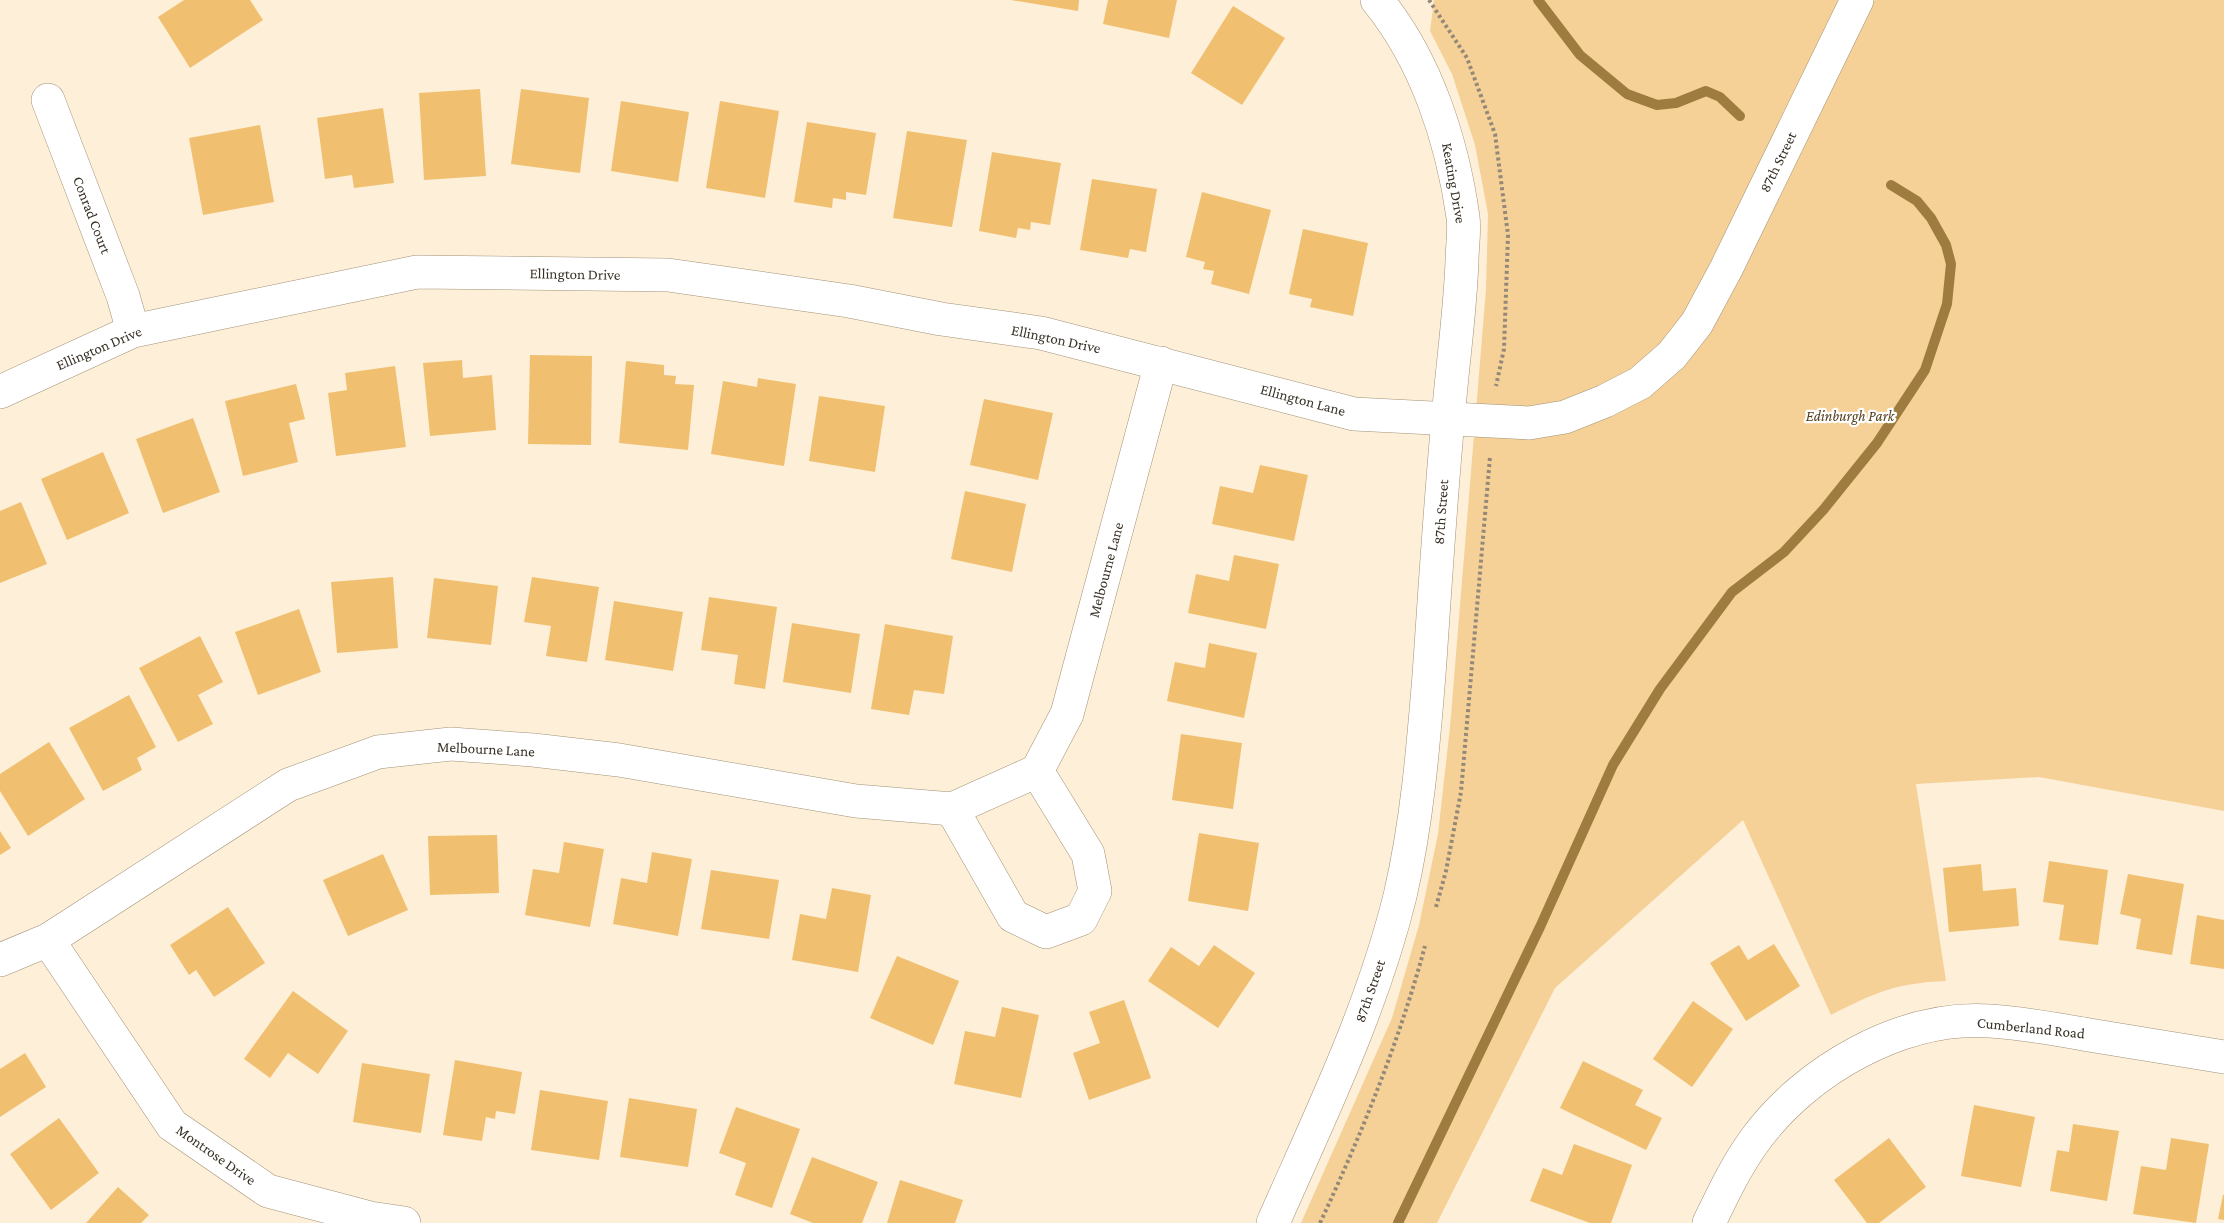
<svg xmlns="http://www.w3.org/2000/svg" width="2224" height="1223" font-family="'Crimson Pro',serif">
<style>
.green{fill:#f5d197}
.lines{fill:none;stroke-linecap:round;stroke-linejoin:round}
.stream{stroke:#9e7b3f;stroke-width:10}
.building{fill:#f0c070}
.street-casing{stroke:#a29277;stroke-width:34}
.path{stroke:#948979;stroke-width:4;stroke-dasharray:3 3;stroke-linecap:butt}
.street{stroke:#fff;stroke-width:33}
.labels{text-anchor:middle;stroke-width:4.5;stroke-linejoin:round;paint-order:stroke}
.street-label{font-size:15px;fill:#383126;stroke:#fff}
.park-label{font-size:15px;font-style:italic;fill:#54401e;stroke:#fff}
</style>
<rect width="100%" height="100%" fill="#feefd9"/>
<path class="green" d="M1434,0H2224V811L2039,777L1916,784L1946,981C1896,983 1876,992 1831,1015L1743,820L1555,988L1437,1223H1301L1392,1018L1419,925L1438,834L1450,727L1486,289L1488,214L1475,145L1452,74L1430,31Z"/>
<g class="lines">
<g class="stream">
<polyline points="1538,0 1580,55 1627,94 1657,105 1676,103 1706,91 1720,97 1740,116"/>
<polyline points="1398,1223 1540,927 1613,765 1660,689 1732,592 1784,552 1824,509 1877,443 1925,370 1947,304 1951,264 1946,245 1931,218 1917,201 1891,185"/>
</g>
</g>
<g class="building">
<polygon points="184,0 250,0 263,20 190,68 158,17"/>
<polygon points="1011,0 1079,0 1078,11"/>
<polygon points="1108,0 1177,0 1169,38 1103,24"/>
<polygon points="1233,6 1285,38 1242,105 1191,73"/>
<polygon points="480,89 486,176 424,180 419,93"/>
<polygon points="521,89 589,98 580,173 511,164"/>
<polygon points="621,101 689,112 678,182 611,171"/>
<polygon points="720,101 779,111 765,198 706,188"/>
<polygon points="383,108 394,183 354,188 352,175 325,179 317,118"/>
<polygon points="807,122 876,133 866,195 846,192 846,200 833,198 832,208 794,202"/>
<polygon points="260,125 274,202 203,215 189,138"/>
<polygon points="907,131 967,140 952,227 893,218"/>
<polygon points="992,152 1061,163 1050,225 1031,222 1030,230 1018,228 1016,238 979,231"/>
<polygon points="1092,179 1157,189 1146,252 1130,249 1128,258 1080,250"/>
<polygon points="1202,192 1271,210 1249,294 1211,284 1214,271 1203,269 1205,262 1186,257"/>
<polygon points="1303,229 1368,243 1353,316 1310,307 1312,299 1289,294"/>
<polygon points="530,355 592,356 591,445 528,444"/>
<polygon points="462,360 463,378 492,375 496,430 430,436 423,363"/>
<polygon points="626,361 664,365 664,375 676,376 675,384 694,385 688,450 619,443"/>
<polygon points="395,366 406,447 336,456 328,393 347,390 345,373"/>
<polygon points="758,378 796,384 784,466 711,454 723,381 757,387"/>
<polygon points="296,384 305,419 289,423 298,462 243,476 225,401"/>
<polygon points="819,396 885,406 875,472 809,461"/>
<polygon points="984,399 1053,413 1038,480 970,465"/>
<polygon points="193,418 220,492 163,513 136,439"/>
<polygon points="103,452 129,513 67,540 41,479"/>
<polygon points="1260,465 1308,475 1294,541 1212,524 1220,486 1253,493"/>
<polygon points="965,491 1026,504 1012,572 951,559"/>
<polygon points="21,502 47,564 0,583 0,511"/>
<polygon points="1234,555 1279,564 1266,629 1188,613 1196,574 1229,581"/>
<polygon points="393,577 398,648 337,653 331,582"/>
<polygon points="532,577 599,587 587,662 546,656 551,626 524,622"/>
<polygon points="434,578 498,586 491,645 427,638"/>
<polygon points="709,597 777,607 765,689 734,684 738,655 701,650"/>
<polygon points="614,601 683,612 673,671 605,660"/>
<polygon points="299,609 321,672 258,695 235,632"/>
<polygon points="792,623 860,634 851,693 783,682"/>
<polygon points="885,624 953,636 944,694 914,690 909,715 871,709"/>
<polygon points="200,636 223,682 198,695 213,724 178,742 139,668"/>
<polygon points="1209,643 1257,653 1244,718 1167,701 1175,662 1205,668"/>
<polygon points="129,695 156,747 137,758 142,770 103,791 69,728"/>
<polygon points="1181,734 1242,743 1233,809 1172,800"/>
<polygon points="49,742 85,799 28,836 0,791 0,774"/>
<polygon points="0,831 11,848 0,855"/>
<polygon points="1199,833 1259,843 1248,911 1188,901"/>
<polygon points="497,835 499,893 430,895 428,836"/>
<polygon points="564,842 604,849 590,927 525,915 533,869 559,873"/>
<polygon points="652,852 692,859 678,936 613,924 621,878 647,883"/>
<polygon points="383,854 408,910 348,936 323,880"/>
<polygon points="2049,861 2108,870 2098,945 2059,940 2064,905 2043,902"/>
<polygon points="1981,864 1983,891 2016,888 2019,926 1949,932 1943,868"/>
<polygon points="711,870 779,880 769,939 701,929"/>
<polygon points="2128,874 2184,884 2172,955 2136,949 2141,919 2120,914"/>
<polygon points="832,888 871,895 858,972 792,960 800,914 826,919"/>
<polygon points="228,907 265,963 214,997 196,970 189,975 170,945"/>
<polygon points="2197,915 2224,920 2224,969 2190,964"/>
<polygon points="1774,944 1800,986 1746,1021 1710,963 1739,945 1748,960"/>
<polygon points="1214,945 1255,973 1218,1028 1148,981 1171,947 1199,966"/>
<polygon points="897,956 959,981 933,1045 870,1018"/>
<polygon points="293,991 348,1031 318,1074 288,1053 270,1078 244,1059"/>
<polygon points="1124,1000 1151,1078 1089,1100 1073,1053 1100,1043 1089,1012"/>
<polygon points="1693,1001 1733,1029 1692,1087 1653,1059"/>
<polygon points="1002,1007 1039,1015 1021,1098 954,1084 965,1031 995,1037"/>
<polygon points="25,1053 46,1087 0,1117 0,1069"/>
<polygon points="455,1060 522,1072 515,1114 496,1111 495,1119 486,1117 482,1141 443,1135"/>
<polygon points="1583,1061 1643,1090 1635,1105 1662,1118 1646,1150 1560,1108"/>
<polygon points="362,1063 430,1074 421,1133 353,1122"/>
<polygon points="540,1090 608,1101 599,1160 531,1150"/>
<polygon points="629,1098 697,1109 688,1167 620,1157"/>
<polygon points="1974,1105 2035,1117 2021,1187 1961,1176"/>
<polygon points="736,1107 800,1129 772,1208 735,1195 746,1163 719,1153"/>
<polygon points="59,1118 99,1173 51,1210 10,1154"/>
<polygon points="2073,1124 2119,1131 2107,1201 2050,1191 2057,1150 2069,1152"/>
<polygon points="1889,1138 1926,1187 1879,1223 1867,1223 1834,1180"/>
<polygon points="2171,1138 2209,1144 2196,1223 2133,1214 2141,1166 2166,1170"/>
<polygon points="1574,1144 1632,1165 1611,1223 1590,1223 1530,1201 1543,1168 1562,1175"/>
<polygon points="812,1157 878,1182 862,1223 813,1223 790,1214"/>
<polygon points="900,1180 963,1200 955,1223 887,1223"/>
<polygon points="118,1187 149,1215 141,1223 86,1223"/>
<polygon points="2223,1195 2224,1195 2224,1220 2218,1219"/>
</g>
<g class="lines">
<defs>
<g id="street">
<polyline points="48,100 123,296 133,331"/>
<polyline points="0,392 133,331 417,272 668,275 849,301 941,319 1041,333 1354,414 1529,423 1565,417 1605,401 1640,383 1672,355 1697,323 1726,269 1857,0"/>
<polyline points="952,809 1013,916 1046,932 1081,919 1095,891 1088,854 1037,771"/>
<polyline points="48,940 172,1125 268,1191 370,1218 404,1223"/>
<polyline points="0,960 48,940 288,785 378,752 451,744 533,750 619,760 856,801 952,809 1037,771 1067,714 1161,363"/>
<path d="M1273,1223C1320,1116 1372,1010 1400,896C1417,823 1423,749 1429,675C1435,590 1440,505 1448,420C1452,367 1460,315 1462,261C1462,247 1465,231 1463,217C1452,140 1426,60 1377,0"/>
<path d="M1709,1223C1723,1194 1736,1166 1755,1140C1806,1070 1902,1015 1990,1021C2023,1023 2056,1029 2089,1035C2134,1042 2179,1050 2224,1057"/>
</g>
</defs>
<use href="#street" class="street-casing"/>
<g class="path">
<polyline points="1429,0 1467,58 1495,134 1508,235 1504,349 1496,386"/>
<polyline points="1436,907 1446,871 1461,792 1490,457"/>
<path d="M1320,1223C1362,1133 1399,1042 1425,946"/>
</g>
<use href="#street" class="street"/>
</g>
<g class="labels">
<g class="street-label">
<text transform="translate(1778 162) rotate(-64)" y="5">87th Street</text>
<text transform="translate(1454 183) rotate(80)" y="5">Keating Drive</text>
<text transform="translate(92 215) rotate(69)" y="5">Conrad Court</text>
<text transform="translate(575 274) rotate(1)" y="5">Ellington Drive</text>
<text transform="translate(1056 339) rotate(12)" y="5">Ellington Drive</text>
<text transform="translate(99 348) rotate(-23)" y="5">Ellington Drive</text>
<text transform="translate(1303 400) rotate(15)" y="5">Ellington Lane</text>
<text transform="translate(1441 512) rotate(-86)" y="5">87th Street</text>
<text transform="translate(1106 570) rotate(-75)" y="5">Melbourne Lane</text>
<text transform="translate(486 749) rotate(3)" y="5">Melbourne Lane</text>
<text transform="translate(1370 991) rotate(-71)" y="5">87th Street</text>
<text transform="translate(2031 1028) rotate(6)" y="5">Cumberland Road</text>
<text transform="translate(216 1155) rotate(35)" y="5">Montrose Drive</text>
</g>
<g class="park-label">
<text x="1850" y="421">Edinburgh Park</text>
</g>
</g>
</svg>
